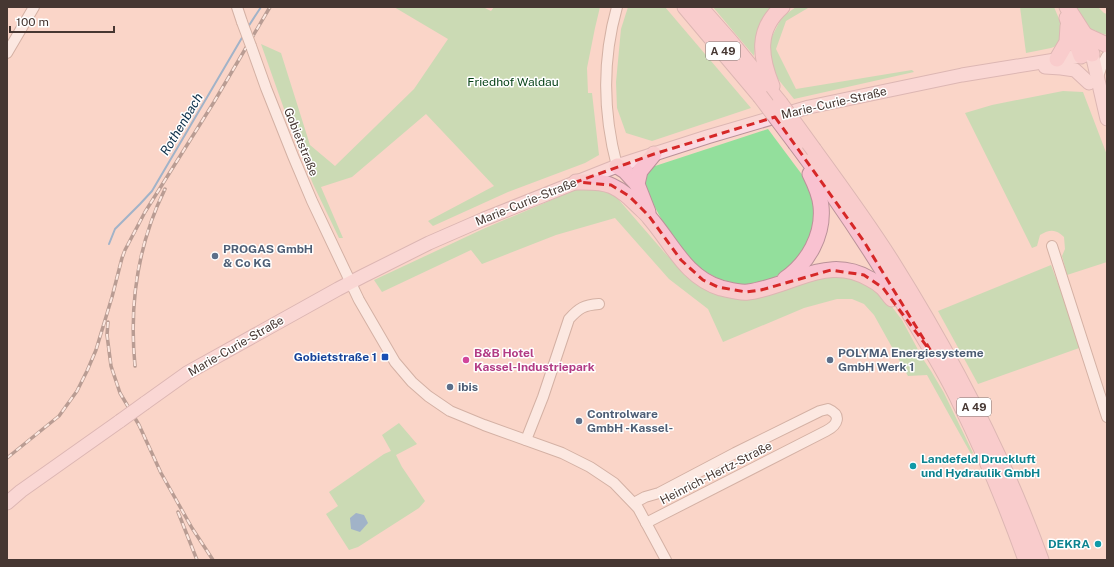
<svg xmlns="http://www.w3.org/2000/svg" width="1114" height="567" font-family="'Public Sans',sans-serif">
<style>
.green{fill:#93df9c}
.water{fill:#3789c8}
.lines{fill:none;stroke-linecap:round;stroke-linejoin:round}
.stream{stroke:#3789c8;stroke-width:2}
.minor-casing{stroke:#a78578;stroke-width:12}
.major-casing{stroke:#ba9199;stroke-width:15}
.highway-casing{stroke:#ba9199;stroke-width:17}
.minor{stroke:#fff;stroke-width:10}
.major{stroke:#fbdae3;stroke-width:13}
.highway{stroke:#f9c2d1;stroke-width:15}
.rail-casing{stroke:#6c5852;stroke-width:3.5}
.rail{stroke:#fff;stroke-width:2;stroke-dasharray:6;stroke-linecap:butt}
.minor-bridge-casing{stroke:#a78578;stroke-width:12;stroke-linecap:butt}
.major-bridge-casing{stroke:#ba9199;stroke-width:15;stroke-linecap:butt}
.highway-bridge-casing{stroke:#ba9199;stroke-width:17;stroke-linecap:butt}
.minor-bridge{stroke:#fff;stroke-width:10}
.major-bridge{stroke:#fbdae3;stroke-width:13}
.highway-bridge{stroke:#f9c2d1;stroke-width:15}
.marked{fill:none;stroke:#d62828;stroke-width:3;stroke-dasharray:8 5;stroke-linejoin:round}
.service-dot{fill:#5c6f8a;stroke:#fff;stroke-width:1.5}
.transit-dot{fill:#1a4fb4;stroke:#fff;stroke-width:1.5}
.hotel-dot{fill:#d1479c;stroke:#fff;stroke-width:1.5}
.culture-dot{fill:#0f9aa8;stroke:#fff;stroke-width:1.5}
.labels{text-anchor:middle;stroke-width:3;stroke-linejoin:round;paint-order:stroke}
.shield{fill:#fff;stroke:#7e7370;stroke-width:1}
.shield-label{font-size:11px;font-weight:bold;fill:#463732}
.park-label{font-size:12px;fill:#023f14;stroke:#fff}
.street-label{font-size:12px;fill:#463732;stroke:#fff}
.service-label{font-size:12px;font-weight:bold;fill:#4e5e75;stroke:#fff;text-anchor:start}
.hotel-label{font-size:12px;font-weight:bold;fill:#b23c85;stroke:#fff;text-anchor:start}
.transit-label{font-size:12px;font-weight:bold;fill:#164399;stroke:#fff;text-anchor:end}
.culture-label{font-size:12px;font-weight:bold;fill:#0d838f;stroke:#fff;text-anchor:start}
.water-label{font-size:13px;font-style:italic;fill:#0a2d47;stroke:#fff}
</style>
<rect width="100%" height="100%" fill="#fad5c8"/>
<g class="green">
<polygon points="394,7 483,7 491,11 494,7 600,7 595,28 587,68 588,93 592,93 599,155 585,163 508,192 433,226 428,221 494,186 426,114 352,177 321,187 343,238 339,238 313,184 294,137 261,44 281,53 310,145 335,166 414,89 448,39"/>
<polygon points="628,7 665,7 751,108 652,141 626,133 617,108 616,82 621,29"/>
<polygon points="713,7 770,7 757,31 754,56"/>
<polygon points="796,7 811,7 808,8 786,21 776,49 796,89 912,70 914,72 794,99 774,74 767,46 782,17"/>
<polygon points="1020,7 1054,7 1062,26 1064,35 1056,46 1051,48 1026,53"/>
<polygon points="1075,7 1098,7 1104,13 1107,14 1107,35 1097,32 1095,30 1091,31"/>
<path d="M1063,91L1083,92L1107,155V262L1067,275L1062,256L1065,249L1064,237C1056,229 1050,229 1040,235L1037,246L1032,248L965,113L992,105Z"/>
<polygon points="768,129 806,180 815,205 813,229 804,248 791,267 770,280 742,285 719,279 699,268 672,239 650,198 644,179 649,168"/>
<polygon points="582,187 602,191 612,192 664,252 691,279 713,291 818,276 842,275 862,279 886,299 902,320 923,359 931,371 944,393 973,453 971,454 927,375 908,376 874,315 864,304 852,299 837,299 804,308 723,342 708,309 669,279 615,218 556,235 482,264 471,250 382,292 374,280 483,229"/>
<polygon points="1051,265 1082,347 978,384 938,311"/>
<polygon points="399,423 417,444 396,455 402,467 425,501 419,508 358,547 349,550 326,514 338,506 329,492 384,454 391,451 382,435"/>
</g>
<polygon class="water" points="356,513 364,515 368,523 360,532 351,529 350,518"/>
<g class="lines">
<g class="stream">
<polyline points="248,27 261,7"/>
<polyline points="109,244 115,229 140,204 152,191 243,36"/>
</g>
<defs>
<g id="minor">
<polyline points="237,7 242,22"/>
<polyline points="251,46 266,88 293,156 312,201 359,300 395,362 412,382 428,396 450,411 484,425 562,453 590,467 614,483 638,508 666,560"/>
<polyline points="7,53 34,7"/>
<polyline points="1098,77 1102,65 1107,56"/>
<path d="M617,166C603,113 602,60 617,7"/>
<polyline points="1052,246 1107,417"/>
<path d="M526,440L543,397L569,319C579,308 584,305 599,304"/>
<path d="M634,503L645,497L659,493L735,453L820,411L828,409C842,415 838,425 826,431L646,523"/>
</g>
<g id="major">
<polyline points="1045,67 1061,68 1075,70 1089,83"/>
<polyline points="145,403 187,373 338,289 363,276 429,243 484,219 617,166 707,137 809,107 962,75 1092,54 1107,119"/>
<polyline points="7,503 21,491 120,421"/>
</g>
<g id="highway">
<polyline points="685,7 760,96"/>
<polyline points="700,7 730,41 780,103"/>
<polyline points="1067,7 1085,35 1092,54"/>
<polyline points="1067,18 1081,56"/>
<polyline points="1085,35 1107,45"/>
<polyline points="1057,59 1067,42 1068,26"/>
<path d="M772,86C760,57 756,30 782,7"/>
<path d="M796,144C839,201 878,261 914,321C930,348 947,375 960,403C985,454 1007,507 1026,560"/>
<path d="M814,150C841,187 868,224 892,262C951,356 1003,455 1041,560"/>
<polyline points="617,166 625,171 637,184 648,212"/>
<path d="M576,182C588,182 601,181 612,186C623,191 630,198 638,206C642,210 646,213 649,217C672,243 685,277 721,288C730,290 739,293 748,292C764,290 779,284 794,279C822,269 844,264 870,279C874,281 879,284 883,288C886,291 889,296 892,299"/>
<polyline points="637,184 640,171 654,154"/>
<path d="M785,279C808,263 824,235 821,206C820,195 815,184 810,174"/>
</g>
</defs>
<use href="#minor" class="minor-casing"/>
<use href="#major" class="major-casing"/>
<use href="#highway" class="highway-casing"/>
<use href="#minor" class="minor"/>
<use href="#major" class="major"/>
<use href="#highway" class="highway"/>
<defs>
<g id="rail">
<polyline points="108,322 107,335 111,366 120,393 139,425 161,473 192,528 213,560"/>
<path d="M135,366C129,304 137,246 165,189"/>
<polyline points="7,458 59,416 77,391 87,371 96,350 112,297 122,258 125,250 145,212 214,102 270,7"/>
<polyline points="178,512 197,560"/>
</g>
</defs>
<use href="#rail" class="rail-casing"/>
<use href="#rail" class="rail"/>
<defs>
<polyline id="minor-bridge" points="242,22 251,46"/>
<polyline id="major-bridge" points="120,421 145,403"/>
<g id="highway-bridge">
<polyline points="760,96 796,144"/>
<polyline points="780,103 814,150"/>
</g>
</defs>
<use href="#minor-bridge" class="minor-bridge-casing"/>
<use href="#major-bridge" class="major-bridge-casing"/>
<use href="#highway-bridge" class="highway-bridge-casing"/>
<use href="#minor-bridge" class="minor-bridge"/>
<use href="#major-bridge" class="major-bridge"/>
<use href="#highway-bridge" class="highway-bridge"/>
</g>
<path d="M0 0H1114V567H0ZM775,117L863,240L934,356L883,288L864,275L831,270L761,290L746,292L718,287L703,280L681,260L649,216L629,196L611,185L576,182L654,154Z" fill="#fad5c8" fill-opacity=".55" fill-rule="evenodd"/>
<path class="marked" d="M775,117L863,240L934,356L883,288L864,275L831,270L761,290L746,292L718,287L703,280L681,260L649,216L629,196L611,185L576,182L654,154Z"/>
<g class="service-dot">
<circle cx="215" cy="256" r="4"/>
<circle cx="830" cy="360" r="4"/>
<circle cx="450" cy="387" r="4"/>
<circle cx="579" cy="421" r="4"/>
</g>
<rect class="transit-dot" x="381" y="353" width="8" height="8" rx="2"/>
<circle class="hotel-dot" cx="466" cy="360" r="4"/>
<g class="culture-dot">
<circle cx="913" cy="466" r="4"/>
<circle cx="1098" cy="544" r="4"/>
</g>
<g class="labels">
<g class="shield">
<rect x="706" y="42" width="34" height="18" rx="3"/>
<rect x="957" y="398" width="34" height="18" rx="3"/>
</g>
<g class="shield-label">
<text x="723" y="55">A 49</text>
<text x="974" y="411">A 49</text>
</g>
<g class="park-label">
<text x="513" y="86">Friedhof Waldau</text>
</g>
<g class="street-label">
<text transform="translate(834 103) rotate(-13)" y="4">Marie-Curie-Straße</text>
<text transform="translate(301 142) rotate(68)" y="4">Gobietstraße</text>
<text transform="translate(526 202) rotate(-22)" y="4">Marie-Curie-Straße</text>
<text transform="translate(236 346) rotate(-30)" y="4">Marie-Curie-Straße</text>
<text transform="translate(716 473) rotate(-27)" y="4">Heinrich-Hertz-Straße</text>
</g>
<g class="service-label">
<text x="223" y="253">PROGAS GmbH<tspan x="223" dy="14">&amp; Co KG</tspan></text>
<text x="838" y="357">POLYMA Energiesysteme<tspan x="838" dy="14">GmbH Werk 1</tspan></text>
<text x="458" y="391">ibis</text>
<text x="587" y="418">Controlware<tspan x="587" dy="14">GmbH -Kassel-</tspan></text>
</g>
<g class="hotel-label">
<text x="474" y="357">B&amp;B Hotel<tspan x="474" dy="14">Kassel-Industriepark</tspan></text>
</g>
<g class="transit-label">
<text x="377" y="361">Gobietstraße 1</text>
</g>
<g class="culture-label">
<text x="921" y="463">Landefeld Druckluft<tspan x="921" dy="14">und Hydraulik GmbH</tspan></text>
<text x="1090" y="548" text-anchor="end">DEKRA</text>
</g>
<g class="water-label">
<text transform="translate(181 124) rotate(-59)" y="5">Rothenbach</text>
</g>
</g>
<rect width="1114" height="567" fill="none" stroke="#463732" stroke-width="16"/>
<path d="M10 26v6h104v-6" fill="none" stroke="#463732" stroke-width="2"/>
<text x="16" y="26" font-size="12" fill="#463732" stroke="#ffffff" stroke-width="3" paint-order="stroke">100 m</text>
</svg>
